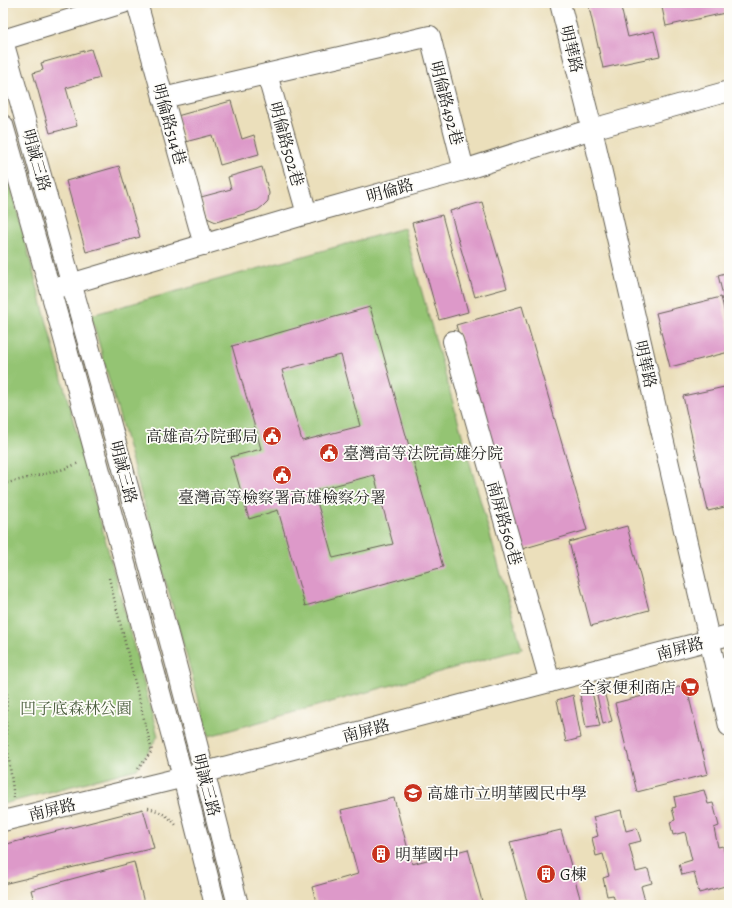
<svg xmlns="http://www.w3.org/2000/svg" width="732" height="908" font-family="Alegreya,'Noto Serif TC',serif">
<style>
.green{fill:#94c473;stroke:#587048}
.building{fill:#dd99c9;fill-rule:evenodd}
.lines{fill:none;stroke-linecap:round;stroke-linejoin:round}
.minor-casing{stroke:#646054;stroke-width:22}
.path{stroke:#646054;stroke-width:2.5;stroke-dasharray:1 3;stroke-linecap:butt}
.minor{stroke:#fff;stroke-width:20}
.labels{text-anchor:middle;stroke-width:3.5;stroke-linejoin:round;paint-order:stroke}
.street-label{font-size:16px;fill:#1c1c1c;stroke:#fdfcf7}
.poi-label{font-size:16px;fill:#1c1c1c;stroke:#fdfcf7;text-anchor:start}
.park-label{font-size:16px;fill:#4c5f3f;stroke:#fdfcf7}
</style>
<rect width="100%" height="100%" fill="#fdfcf7"/>
<filter id="ink" filterUnits="userSpaceOnUse"><feTurbulence type="fractalNoise" baseFrequency=".025" numOctaves="2"/><feDisplacementMap in="SourceGraphic" scale="8" xChannelSelector="R" yChannelSelector="G"/><feConvolveMatrix kernelMatrix="1 2 1 2 8 2 1 2 1" color-interpolation-filters="sRGB"/></filter>
<filter id="wash" filterUnits="userSpaceOnUse"><feTurbulence type="fractalNoise" baseFrequency=".012" numOctaves="4" result="noise"/><feDisplacementMap in="SourceGraphic" scale="16" xChannelSelector="R" yChannelSelector="G"/><feGaussianBlur stdDeviation="0.9" result="paint"/><feColorMatrix in="noise" values="0 0 0 0 0 0 0 0 0 0 0 0 0 0 0 0 0 1.4 0 .05"/><feComposite in="paint" operator="in"/></filter>
<g filter="url(#wash)">
<rect width="100%" height="100%" fill="#ebdfbb"/>
<g class="green">
<polygon points="3,159 158,736 137,769 3,804"/>
<polygon points="404,228 522,649 209,736 91,315"/>
</g>
<g id="blocks">
<g class="building">
<polygon points="588,3 620,3 628,37 654,31 660,56 603,68"/>
<polygon points="661,3 723,3 725,13 666,26"/>
<polygon points="91,49 100,78 66,88 77,126 50,133 33,73 43,70 41,63"/>
<polygon points="231,101 242,139 254,135 259,154 220,165 212,135 185,142 177,116"/>
<polygon points="119,166 140,237 86,252 66,181"/>
<polygon points="262,167 269,193 268,201 263,206 258,210 216,222 207,218 201,197 231,189 228,177"/>
<polygon points="482,202 507,288 475,297 450,211"/>
<polygon points="442,215 468,312 439,320 412,223"/>
<polygon points="729,272 729,316 728,316 718,275"/>
<polygon points="721,297 729,330 729,352 670,367 656,313"/>
<polygon points="522,306 587,530 522,549 456,325"/>
<path d="M370,307L443,567L305,606L278,510L249,519L231,457L261,449L232,346ZM341,355L360,426L302,441L282,370ZM374,475L393,544L333,558L314,491Z"/>
<polygon points="729,386 729,506 708,511 683,396"/>
<polygon points="627,526 649,610 591,626 569,542"/>
<polygon points="686,685 708,774 637,792 615,703"/>
<polygon points="603,688 612,721 603,724 596,690"/>
<polygon points="592,692 600,726 586,728 580,695"/>
<polygon points="573,695 581,738 566,742 557,700"/>
<polygon points="704,790 708,804 713,803 719,826 714,828 718,847 723,846 728,869 725,870 729,885 699,893 694,872 682,875 679,864 692,860 685,832 673,835 670,822 675,820 672,808 676,807 674,797"/>
<polygon points="394,798 412,864 468,849 483,905 317,905 312,887 358,874 341,810"/>
<polygon points="143,809 154,848 3,884 3,845"/>
<polygon points="621,810 626,831 637,828 641,841 629,844 636,872 648,869 652,883 641,886 646,905 616,905 613,895 607,896 603,878 609,876 603,854 596,856 592,838 598,836 593,817"/>
<polygon points="561,830 582,905 528,905 510,842"/>
<polygon points="134,862 144,903 136,905 35,905 31,890"/>
</g>
</g>
</g>
<g filter="url(#ink)">
<use href="#blocks" fill-opacity="0" stroke="#646054" stroke-width="1"/>
<g class="lines">
<defs>
<g id="minor">
<polyline points="137,3 204,245"/>
<polyline points="560,3 592,129 729,726"/>
<polyline points="3,40 123,3"/>
<path d="M3,41C84,328 166,615 238,905"/>
<polyline points="267,74 307,214"/>
<polyline points="163,98 430,36 464,170"/>
<polyline points="3,125 60,324 183,777 215,905"/>
<polyline points="60,287 307,214 464,170 592,129 729,91"/>
<polyline points="453,341 550,682"/>
<polyline points="3,821 205,772 729,635"/>
</g>
</defs>
<use href="#minor" class="minor-casing"/>
<g class="path">
<polyline points="3,484 64,469 79,463"/>
<polyline points="109,578 152,751 138,769"/>
<polyline points="3,687 7,692 6,736 14,798"/>
<path d="M148,808C160,811 168,816 176,825"/>
</g>
<use href="#minor" class="minor"/>
</g>
</g>
<defs>
<symbol id="civic-disc" viewBox="-11 -11 22 22"><circle r="9.5" fill="#c8321e" stroke="#fdfcf7"/><path d="M-.6-6.5H3V-4.5H.6V-3L4-1V1h2V6H-6V1h2V-1L-.6-3ZM-1.2 2.5V6h2.4V2.5Z" fill="#fff"/></symbol>
<symbol id="supermarket-disc" viewBox="-11 -11 22 22"><circle r="9.5" fill="#c8321e" stroke="#fdfcf7"/><path d="M-6-5.5h2.5l.6 2H6L4.5 2H-2.5L-4.4-4H-6ZM-1.5 3.2a1.3 1.3 0 1 0 .1 0ZM3 3.2a1.3 1.3 0 1 0 .1 0Z" fill="#fff"/></symbol>
<symbol id="school-disc" viewBox="-11 -11 22 22"><circle r="9.5" fill="#c8321e" stroke="#fdfcf7"/><path d="M0-5L7-2L0 1L-7-2ZM-4 1L0 2.5L4 1V4Q0 6-4 4Z" fill="#fff"/></symbol>
<symbol id="building-disc" viewBox="-11 -11 22 22"><circle r="9.5" fill="#c8321e" stroke="#fdfcf7"/><path d="M-4-6H4V6H1V3H-1V6H-4ZM-2.5-4.3h1.7v1.8h-1.7ZM.8-4.3h1.7v1.8H.8ZM-2.5-1h1.7V.8h-1.7ZM.8-1h1.7V.8H.8Z" fill="#fff"/></symbol>
</defs>
<g fill-rule="evenodd">
<use href="#civic-disc" x="261" y="425" width="22" height="22"/>
<use href="#civic-disc" x="318" y="442" width="22" height="22"/>
<use href="#civic-disc" x="271" y="464" width="22" height="22"/>
<use href="#supermarket-disc" x="679" y="676" width="22" height="22"/>
<use href="#school-disc" x="402" y="782" width="22" height="22"/>
<use href="#building-disc" x="370" y="843" width="22" height="22"/>
<use href="#building-disc" x="535" y="863" width="22" height="22"/>
</g>
<g class="labels">
<g class="street-label">
<text transform="translate(572 49) rotate(76)" y="6">明華路</text>
<text transform="translate(447 103) rotate(75)" y="6">明倫路492巷</text>
<text transform="translate(170 124) rotate(74)" y="6">明倫路514巷</text>
<text transform="translate(287 144) rotate(74)" y="6">明倫路502巷</text>
<text transform="translate(37 160) rotate(74)" y="6">明誠三路</text>
<text transform="translate(390 190) rotate(-16)" y="6">明倫路</text>
<text transform="translate(646 364) rotate(77)" y="6">明華路</text>
<text transform="translate(124 472) rotate(75)" y="6">明誠三路</text>
<text transform="translate(505 523) rotate(74)" y="6">南屏路560巷</text>
<text transform="translate(680 648) rotate(-15)" y="6">南屏路</text>
<text transform="translate(366 730) rotate(-15)" y="6">南屏路</text>
<text transform="translate(207 785) rotate(75)" y="6">明誠三路</text>
<text transform="translate(52 809) rotate(-14)" y="6">南屏路</text>
</g>
<g class="poi-label">
<text x="258" y="442" text-anchor="end">高雄高分院郵局</text>
<text x="343" y="459">臺灣高等法院高雄分院</text>
<text x="282" y="503" text-anchor="middle">臺灣高等檢察署高雄檢察分署</text>
<text x="676" y="693" text-anchor="end">全家便利商店</text>
<text x="427" y="799">高雄市立明華國民中學</text>
<text x="395" y="860">明華國中</text>
<text x="560" y="880">G棟</text>
</g>
<g class="park-label">
<text x="76" y="714">凹子底森林公園</text>
</g>
</g>
<rect width="732" height="908" fill="none" stroke="#fdfcf7" stroke-width="16"/>
</svg>
